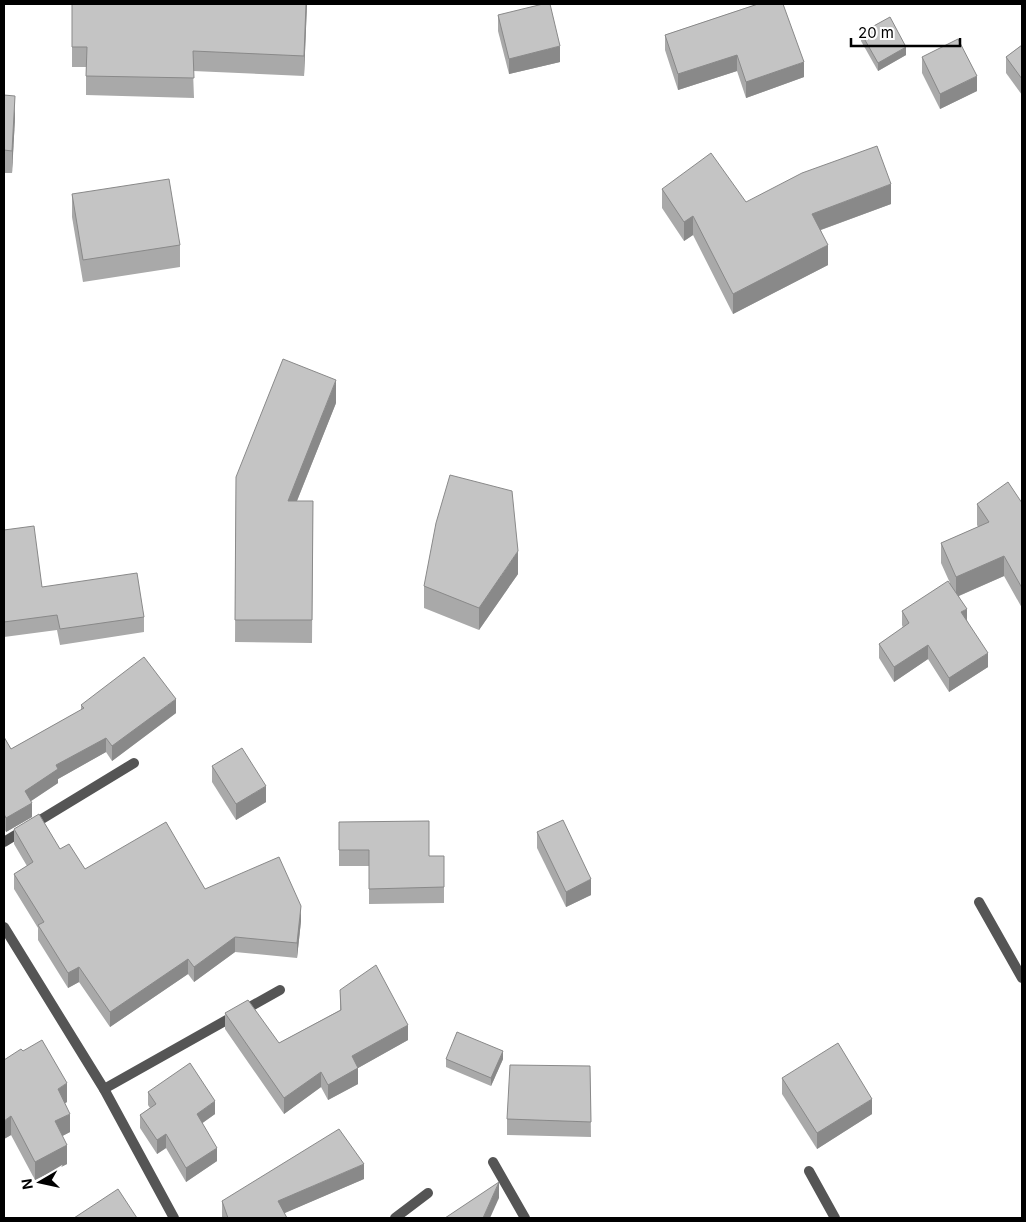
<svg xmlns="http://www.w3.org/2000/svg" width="1026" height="1222" font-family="Inter,sans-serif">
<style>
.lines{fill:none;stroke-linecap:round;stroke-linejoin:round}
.service{stroke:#555;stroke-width:10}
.minor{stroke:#555;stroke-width:10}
.wall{fill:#a9a9a9}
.shaded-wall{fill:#898989}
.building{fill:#c4c4c4;stroke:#898989}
</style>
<rect width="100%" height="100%" fill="#fff"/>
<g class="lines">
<polyline class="service" points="809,1171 835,1218"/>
<g class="minor">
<polyline points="4,842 134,763"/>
<polyline points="979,902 1022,978"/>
<polyline points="4,927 104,1089 174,1218"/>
<polyline points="104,1089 280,990"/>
<polyline points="493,1162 525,1218"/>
<polyline points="395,1218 428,1193"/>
</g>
</g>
<g class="wall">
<polygon points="72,4 307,4 304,76 193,71 194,98 86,95 86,67 72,67"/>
<polygon points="758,4 804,77 746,98 737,71 678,90 665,50 665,35"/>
<polygon points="498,15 560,62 509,74 498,31"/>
<polygon points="861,33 906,55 878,71 861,41"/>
<polygon points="1022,45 1022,95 1006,73 1006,57"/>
<polygon points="922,57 977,91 940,109 922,73"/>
<polygon points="4,95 15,118 12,173 4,173"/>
<polygon points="662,189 746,202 891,204 821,230 828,265 733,314 693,235 684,241 662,208"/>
<polygon points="72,194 180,245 180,267 83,282 72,217"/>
<polygon points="336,403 297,501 313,501 312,643 235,642 236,477"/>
<polygon points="1022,503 1022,608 1004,576 959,596 967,620 988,667 949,692 928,659 894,682 879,658 879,644 903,628 902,625 902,611 950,583 941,563 941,543 978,527 977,525 977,504"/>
<polygon points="4,530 42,587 144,617 144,632 60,645 57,630 4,637"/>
<polygon points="518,574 479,630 424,608 424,586"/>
<polygon points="81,705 176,713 112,761 106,752 58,779 58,783 31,801 32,817 6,832 4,828 4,737 11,749 81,710"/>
<polygon points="212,766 266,802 236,820 212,782"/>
<polygon points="339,822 429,856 444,856 444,903 369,904 369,866 339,866"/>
<polygon points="14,829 60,849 85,869 205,889 301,921 297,958 235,952 194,982 188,974 110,1027 79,982 68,988 38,940 38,928 14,889 14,874 27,866 14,844"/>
<polygon points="537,832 591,895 566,907 537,848"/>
<polygon points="340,990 408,1040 358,1068 358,1084 328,1100 321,1087 284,1114 225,1029 225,1013 279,1043 340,1010"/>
<polygon points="23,1051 67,1102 65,1103 70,1132 62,1136 67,1164 35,1180 11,1135 4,1139"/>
<polygon points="446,1059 503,1059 491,1086 446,1067"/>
<polygon points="590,1066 591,1137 507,1135 507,1119"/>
<polygon points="782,1078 872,1114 817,1149 782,1094"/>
<polygon points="148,1092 215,1114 202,1123 217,1161 186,1182 166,1148 157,1154 140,1128 140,1115 150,1108 148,1105"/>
<polygon points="364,1179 284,1213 287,1218 222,1218 222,1201"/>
</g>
<g class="shaded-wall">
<polygon points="306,4 307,4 304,76 304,56"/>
<polygon points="560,46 560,62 509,74 509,59"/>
<polygon points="906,47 906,55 878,71 878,63"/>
<polygon points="737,55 737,71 678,90 678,74"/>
<polygon points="804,62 804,77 746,98 746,82"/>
<polygon points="977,76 977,91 940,109 940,94"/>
<polygon points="15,96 15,118 12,173 12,151"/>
<polygon points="891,184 891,204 812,233 812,214"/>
<polygon points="693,216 693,235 684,241 684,222"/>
<polygon points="828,245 828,265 733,314 733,294"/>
<polygon points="336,380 336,403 288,523 288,501"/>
<polygon points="518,551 518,574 479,630 479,608"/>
<polygon points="1004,556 1004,576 956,597 956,577"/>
<polygon points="967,609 967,623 961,612"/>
<polygon points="928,645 928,659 894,682 894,667"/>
<polygon points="988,653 988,667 949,692 949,678"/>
<polygon points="176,699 176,713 112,761 112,746"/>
<polygon points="106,738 106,752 58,779 58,783 25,805 25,791 56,765"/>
<polygon points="266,786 266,802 236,820 236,804"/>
<polygon points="32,803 32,817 6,832 6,818"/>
<polygon points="591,879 591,895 566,907 566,892"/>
<polygon points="301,906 301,921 297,958 297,943"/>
<polygon points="235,937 235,952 194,982 194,967"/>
<polygon points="188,959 188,974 110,1027 110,1012"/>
<polygon points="79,967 79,982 68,988 68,973"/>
<polygon points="408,1025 408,1040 358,1068 358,1084 328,1100 328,1085 352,1056"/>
<polygon points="503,1051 503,1059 491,1086 491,1078"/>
<polygon points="321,1072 321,1087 284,1114 284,1098"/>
<polygon points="67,1083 67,1102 58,1107 58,1089"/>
<polygon points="872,1099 872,1114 817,1149 817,1133"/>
<polygon points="215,1101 215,1114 197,1127 197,1114"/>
<polygon points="70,1114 70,1132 55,1140 55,1121"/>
<polygon points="11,1116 11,1135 4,1139 4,1121"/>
<polygon points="166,1134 166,1148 157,1154 157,1140"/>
<polygon points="67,1145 67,1164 35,1180 35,1162"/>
<polygon points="217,1148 217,1161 186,1182 186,1168"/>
<polygon points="364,1164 364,1179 278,1216 278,1201"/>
<polygon points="499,1182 499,1198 490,1218 483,1218"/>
</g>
<g class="building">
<polygon points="72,4 306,4 304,56 193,51 194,78 86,76 87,47 72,47"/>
<polygon points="543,4 550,4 560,46 509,59 498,15"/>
<polygon points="758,4 783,4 804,62 746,82 737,55 678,74 665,35"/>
<polygon points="890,17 906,47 878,63 861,33"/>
<polygon points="958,39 977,76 940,94 922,57"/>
<polygon points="1022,45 1022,79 1006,57"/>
<polygon points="4,95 15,96 12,151 4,150"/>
<polygon points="877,146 891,184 812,214 828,245 733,294 693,216 684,222 662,189 711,153 746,202 802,173"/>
<polygon points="169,179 180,245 83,260 72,194"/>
<polygon points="283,359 336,380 288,501 313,501 312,620 235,620 236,477"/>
<polygon points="450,475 512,491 518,551 479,608 424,586 436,523"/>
<polygon points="1008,482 1022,503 1022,588 1004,556 956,577 941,543 989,522 977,504"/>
<polygon points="34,526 42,587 137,573 144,617 60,629 57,615 4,622 4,530"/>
<polygon points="948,581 967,609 961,612 988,653 949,678 928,645 894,667 879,644 909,623 902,611"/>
<polygon points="144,657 176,699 112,746 106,738 56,765 58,769 25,791 32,803 6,818 4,814 4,737 11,749 84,708 81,705"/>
<polygon points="242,748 266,786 236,804 212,766"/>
<polygon points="39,814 60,849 69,844 85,869 166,822 205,889 279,857 301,906 297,943 235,937 194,967 188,959 110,1012 79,967 68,973 38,925 44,922 14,874 33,862 14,829"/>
<polygon points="563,820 591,879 566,892 537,832"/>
<polygon points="429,821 429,856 444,856 444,887 369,889 369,850 339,850 339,822"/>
<polygon points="376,965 408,1025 352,1056 358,1068 328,1085 321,1072 284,1098 225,1013 248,1000 279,1043 341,1010 340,990"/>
<polygon points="457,1032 503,1051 491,1078 446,1059"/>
<polygon points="42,1040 67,1083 58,1089 70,1114 55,1121 67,1145 35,1162 11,1116 4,1121 4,1060 21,1049 23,1051"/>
<polygon points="838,1043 872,1099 817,1133 782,1078"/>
<polygon points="190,1063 215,1101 197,1114 217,1148 186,1168 166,1134 157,1140 140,1115 156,1104 148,1092"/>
<polygon points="510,1065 590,1066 591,1122 507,1119"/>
<polygon points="339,1129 364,1164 278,1201 287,1218 228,1218 222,1201"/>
<polygon points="499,1182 483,1218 445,1218"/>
<polygon points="118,1189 137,1218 74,1218"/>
</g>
<rect width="1026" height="1222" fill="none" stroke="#000000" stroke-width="10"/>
<g transform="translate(40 1182) rotate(261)" stroke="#ffffff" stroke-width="4" paint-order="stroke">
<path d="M0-4L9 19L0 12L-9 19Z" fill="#000000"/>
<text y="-8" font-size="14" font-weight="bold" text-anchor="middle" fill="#000000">N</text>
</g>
<path d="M851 38v8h109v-8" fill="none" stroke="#000000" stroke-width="2.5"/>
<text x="858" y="38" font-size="15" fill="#000000" stroke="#ffffff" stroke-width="4" paint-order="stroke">20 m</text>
</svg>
